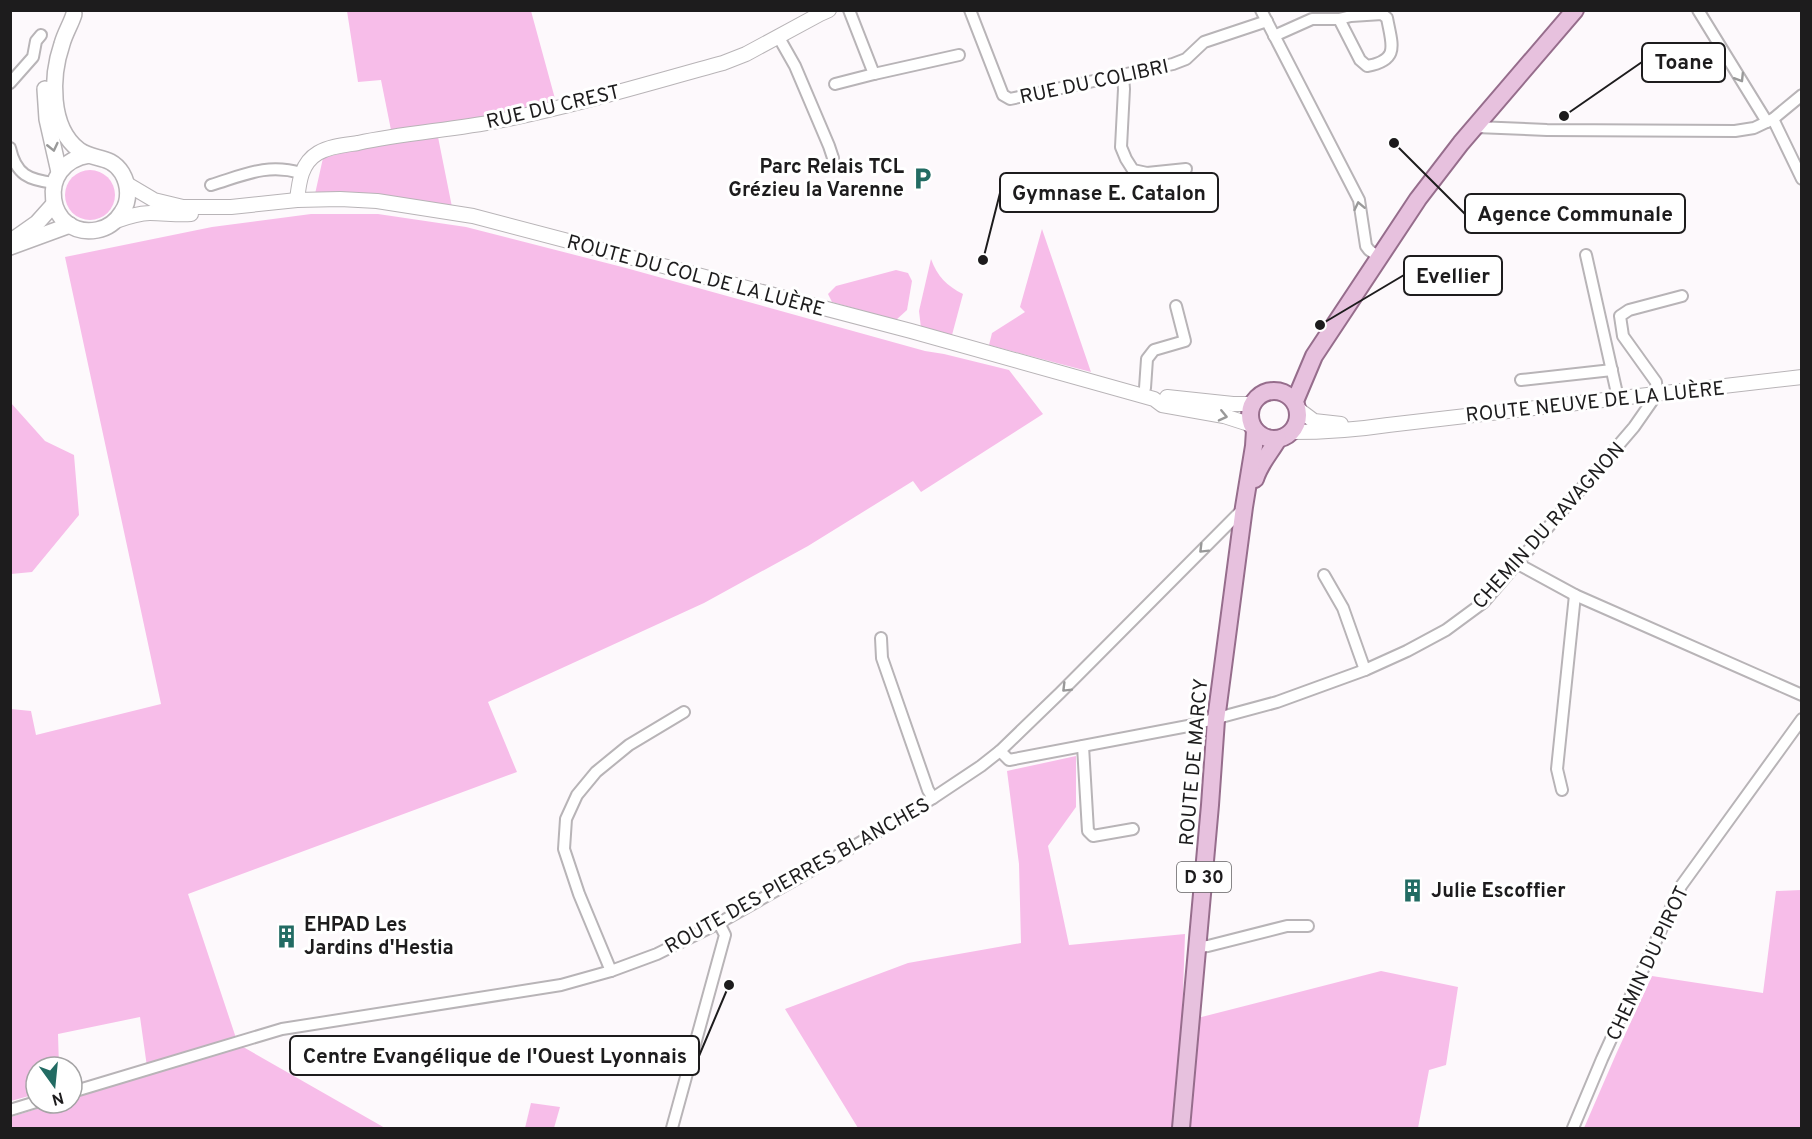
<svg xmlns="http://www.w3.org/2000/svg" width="1812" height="1139" font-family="Overpass,sans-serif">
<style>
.green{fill:#f7bde9}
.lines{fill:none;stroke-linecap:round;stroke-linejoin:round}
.minor-casing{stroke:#b8b4b7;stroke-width:14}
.tertiary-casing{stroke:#b8b4b7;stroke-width:16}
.secondary-casing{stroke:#b8b4b7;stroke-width:18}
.primary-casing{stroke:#966d8c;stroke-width:20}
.minor{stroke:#fff;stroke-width:10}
.tertiary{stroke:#fff;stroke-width:14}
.secondary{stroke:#fff;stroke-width:15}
.primary{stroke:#e7c1de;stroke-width:16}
.oneway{stroke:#999}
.labels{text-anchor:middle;stroke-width:6;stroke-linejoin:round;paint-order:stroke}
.shield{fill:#fff;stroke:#616061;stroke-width:1.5}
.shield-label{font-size:18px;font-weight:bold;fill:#1d1c1d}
.street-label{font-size:20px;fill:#1d1c1d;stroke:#fff}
.poi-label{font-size:20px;font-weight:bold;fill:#1d1c1d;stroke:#fff;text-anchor:start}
.leader{fill:none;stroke:#1d1c1d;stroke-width:2}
.callout-dot{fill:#1d1c1d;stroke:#fff;stroke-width:2}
.callout{fill:#fff;stroke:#1d1c1d;stroke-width:2}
.callout-label{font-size:21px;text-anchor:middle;font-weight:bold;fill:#1d1c1d}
</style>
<rect width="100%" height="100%" fill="#fdf9fc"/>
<g class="green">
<polygon points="347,11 531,11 557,106 436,127 452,207 315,194 323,158 393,140 381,80 358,82"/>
<circle cx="90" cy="195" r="25"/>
<polygon points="311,214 378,214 466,227 626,268 925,351 944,354 1009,370 1043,414 921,492 913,481 808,546 704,603 488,702 517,772 188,894 238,1044 385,1128 11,1128 11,1117 56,1103 72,1103 72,1098 148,1074 140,1017 58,1034 59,1067 36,1067 36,1094 11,1101 11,709 31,711 36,735 161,704 65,257 212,227"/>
<polygon points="1042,229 1091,372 989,345 992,333 1025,312 1020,307"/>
<path d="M931,259C937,276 947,286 963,294L952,335L921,328L919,311Z"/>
<polygon points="896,270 908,273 912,281 907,310 896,320 832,302 828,294 836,286"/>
<polygon points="11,403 45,441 74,455 79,515 32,572 11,574"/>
<polygon points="1076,756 1076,807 1048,846 1069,945 1185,934 1182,1022 1381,971 1458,987 1446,1065 1429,1070 1418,1128 858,1128 785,1009 908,963 1021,943 1019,864 1007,771"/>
<polygon points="1801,890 1801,1128 1584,1128 1617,1052 1652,976 1763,993 1776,891"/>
<polygon points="531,1103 560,1107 554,1128 525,1128"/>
</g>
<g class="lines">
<defs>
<g id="minor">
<polyline points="970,10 1003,95 1010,99 1173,64 1186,59 1204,42 1267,21"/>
<polyline points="1261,10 1359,200 1366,246 1369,250 1379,257"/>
<polyline points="1698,10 1767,122"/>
<polyline points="778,36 795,66 829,146 833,158 832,168"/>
<path d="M1274,36L1312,19H1339L1360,60L1367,66C1400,60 1392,45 1387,18L1382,14L1351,16L1339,19"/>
<polyline points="874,74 959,55"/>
<polyline points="1123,76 1124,89 1121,147 1126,159 1133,170 1147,173 1186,169"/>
<polyline points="10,83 33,57 36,41 41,35"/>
<polyline points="835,84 874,74 849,10"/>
<polyline points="1773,119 1802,179"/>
<polyline points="1476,127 1547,130 1735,131 1754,128 1773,119 1802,95"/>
<path d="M10,148C16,175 29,180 54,183"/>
<path d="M211,185C244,175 267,163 301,173"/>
<polyline points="1586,255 1618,398"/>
<polyline points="1521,380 1612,370"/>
<polyline points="1145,388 1147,359 1154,350 1185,341 1176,306"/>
<polyline points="1518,564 1575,595 1802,695"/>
<polyline points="1324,575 1343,608 1365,670"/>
<polyline points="881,638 882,658 928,790 933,798"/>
<polyline points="1083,746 1088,831 1093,836 1133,829"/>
<polyline points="1000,751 1009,760 1188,726 1277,702 1365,670 1407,651 1446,630 1484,602 1634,427 1657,394 1656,382 1623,336 1620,316 1629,310 1682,296"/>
<polyline points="1562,790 1557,769 1575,595"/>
<polyline points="1197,947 1208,946 1287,926 1308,926"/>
<polyline points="611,971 579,894 564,849 566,819 577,795 596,772 629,745 684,712"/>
<polyline points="72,1092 282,1029 561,985 611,971 657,954 719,923 856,845 933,798 981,766 1000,751 1060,693 1244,508"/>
<polyline points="10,1110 36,1102"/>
<polyline points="672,1128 725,935 719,923"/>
<polyline points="1573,1128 1602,1059 1681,886 1802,719"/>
</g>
<g id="tertiary">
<polyline points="127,184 154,200 183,207 231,207 297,200 340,199 377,201 473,216 911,331 1154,399 1162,405 1224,416 1252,425"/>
<path d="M297,200C299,182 301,163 318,153C330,146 345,145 358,143C404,133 452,130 498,121C574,106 649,83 723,63L746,54L820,14L829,10"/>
<path d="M116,221C127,217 138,213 150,213C164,213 177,215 191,214"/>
<polyline points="1167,397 1233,404 1252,404"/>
<polyline points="1298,409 1314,421 1341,424"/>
<path d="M1291,432C1324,432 1355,430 1388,425L1802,377"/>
</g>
<g id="secondary">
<path d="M74,14C71,24 65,33 62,44C51,76 49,127 79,150C94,161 110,154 122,173C129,185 130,201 122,212C116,222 108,228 97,230C47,239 34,164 89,155"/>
<polyline points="45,89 47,119 59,172"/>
<polyline points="10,242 37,223 54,204"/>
<polyline points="10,247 70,225"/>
</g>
<g id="primary">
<circle cx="1274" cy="415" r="24"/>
<polyline points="1295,401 1314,356 1418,199 1461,143 1575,10"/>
<path d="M1255,479C1260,463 1270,453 1278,439"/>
<polyline points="1181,1128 1210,805 1216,720 1244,507 1254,446 1255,430"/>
</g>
</defs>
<use href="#minor" class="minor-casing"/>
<use href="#tertiary" class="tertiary-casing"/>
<use href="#secondary" class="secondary-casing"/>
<use href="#primary" class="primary-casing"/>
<use href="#minor" class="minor"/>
<use href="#tertiary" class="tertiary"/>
<use href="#secondary" class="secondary"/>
<use href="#primary" class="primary"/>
</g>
<defs><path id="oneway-chevron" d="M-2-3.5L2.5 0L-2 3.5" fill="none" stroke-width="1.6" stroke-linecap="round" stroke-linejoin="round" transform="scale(1.5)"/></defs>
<g class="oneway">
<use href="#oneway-chevron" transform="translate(1740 78) rotate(58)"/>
<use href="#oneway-chevron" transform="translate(53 147) rotate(77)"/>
<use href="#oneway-chevron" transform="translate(1359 206) rotate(-102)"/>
<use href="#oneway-chevron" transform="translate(1223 416) rotate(13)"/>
<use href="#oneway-chevron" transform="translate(1203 549) rotate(135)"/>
<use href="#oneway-chevron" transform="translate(1066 688) rotate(135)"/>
</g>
<defs>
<symbol id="parking-bare" viewBox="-9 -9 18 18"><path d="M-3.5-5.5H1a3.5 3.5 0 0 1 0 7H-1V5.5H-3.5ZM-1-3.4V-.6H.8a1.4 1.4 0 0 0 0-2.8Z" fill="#226b63" stroke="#fff" stroke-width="2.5" paint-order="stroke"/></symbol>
<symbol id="building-bare" viewBox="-9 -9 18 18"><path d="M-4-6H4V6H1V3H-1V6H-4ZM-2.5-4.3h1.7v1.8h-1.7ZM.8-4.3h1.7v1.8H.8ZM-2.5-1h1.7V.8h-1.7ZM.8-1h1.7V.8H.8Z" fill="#226b63" stroke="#fff" stroke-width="2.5" paint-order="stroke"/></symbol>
</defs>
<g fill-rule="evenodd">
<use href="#parking-bare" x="906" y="162" width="33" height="33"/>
<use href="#building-bare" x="1396" y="874" width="33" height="33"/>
<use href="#building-bare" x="270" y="920" width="33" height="33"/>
</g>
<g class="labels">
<rect class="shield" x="1177" y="862" width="54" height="30" rx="4.5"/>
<g class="shield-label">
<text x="1204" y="883">D 30</text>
</g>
<g class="street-label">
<text transform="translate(1094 81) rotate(-12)" y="7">RUE DU COLIBRI</text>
<text transform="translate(553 106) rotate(-13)" y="7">RUE DU CREST</text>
<text transform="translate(696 275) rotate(15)" y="7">ROUTE DU COL DE LA LUÈRE</text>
<text transform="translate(1595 401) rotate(-6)" y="7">ROUTE NEUVE DE LA LUÈRE</text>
<text transform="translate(1548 525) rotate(-48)" y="7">CHEMIN DU RAVAGNON</text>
<text transform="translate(1193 762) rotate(-85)" y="7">ROUTE DE MARCY</text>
<text transform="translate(797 875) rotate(-29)" y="7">ROUTE DES PIERRES BLANCHES</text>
<text transform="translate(1647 963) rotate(-65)" y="7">CHEMIN DU PIROT</text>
</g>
<g class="poi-label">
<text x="904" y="173" text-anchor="end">Parc Relais TCL<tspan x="904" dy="23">Grézieu la Varenne</tspan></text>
<text x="1431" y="897">Julie Escoffier</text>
<text x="304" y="931">EHPAD Les<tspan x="304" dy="23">Jardins d'Hestia</tspan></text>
</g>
</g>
<path class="leader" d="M1564 116L1642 62M983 260L1000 193M1394 143L1465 214M1320 325L1404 275M729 985L699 1056"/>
<g class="callout-dot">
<circle cx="1564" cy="116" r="6"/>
<circle cx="983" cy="260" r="6"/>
<circle cx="1394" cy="143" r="6"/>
<circle cx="1320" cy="325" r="6"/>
<circle cx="729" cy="985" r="6"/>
</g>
<g class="callout">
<rect x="1642" y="43" width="83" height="39" rx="6"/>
<rect x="1000" y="173" width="218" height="39" rx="6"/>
<rect x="1465" y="194" width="220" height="39" rx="6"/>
<rect x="1404" y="256" width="98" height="39" rx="6"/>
<rect x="290" y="1036" width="409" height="39" rx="6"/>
</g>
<g class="callout-label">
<text x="1684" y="69">Toane</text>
<text x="1109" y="200">Gymnase E. Catalon</text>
<text x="1575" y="221">Agence Communale</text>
<text x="1453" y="283">Evellier</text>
<text x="495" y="1063">Centre Evangélique de l'Ouest Lyonnais</text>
</g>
<rect width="1812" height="1139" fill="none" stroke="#1d1c1d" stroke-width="24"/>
<g transform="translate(54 1085) rotate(165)"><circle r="28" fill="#ffffff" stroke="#a5a4a5" stroke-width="1.5"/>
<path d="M0-4.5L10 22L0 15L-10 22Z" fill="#226b63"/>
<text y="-9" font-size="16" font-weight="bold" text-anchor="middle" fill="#1d1c1d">N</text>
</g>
</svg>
